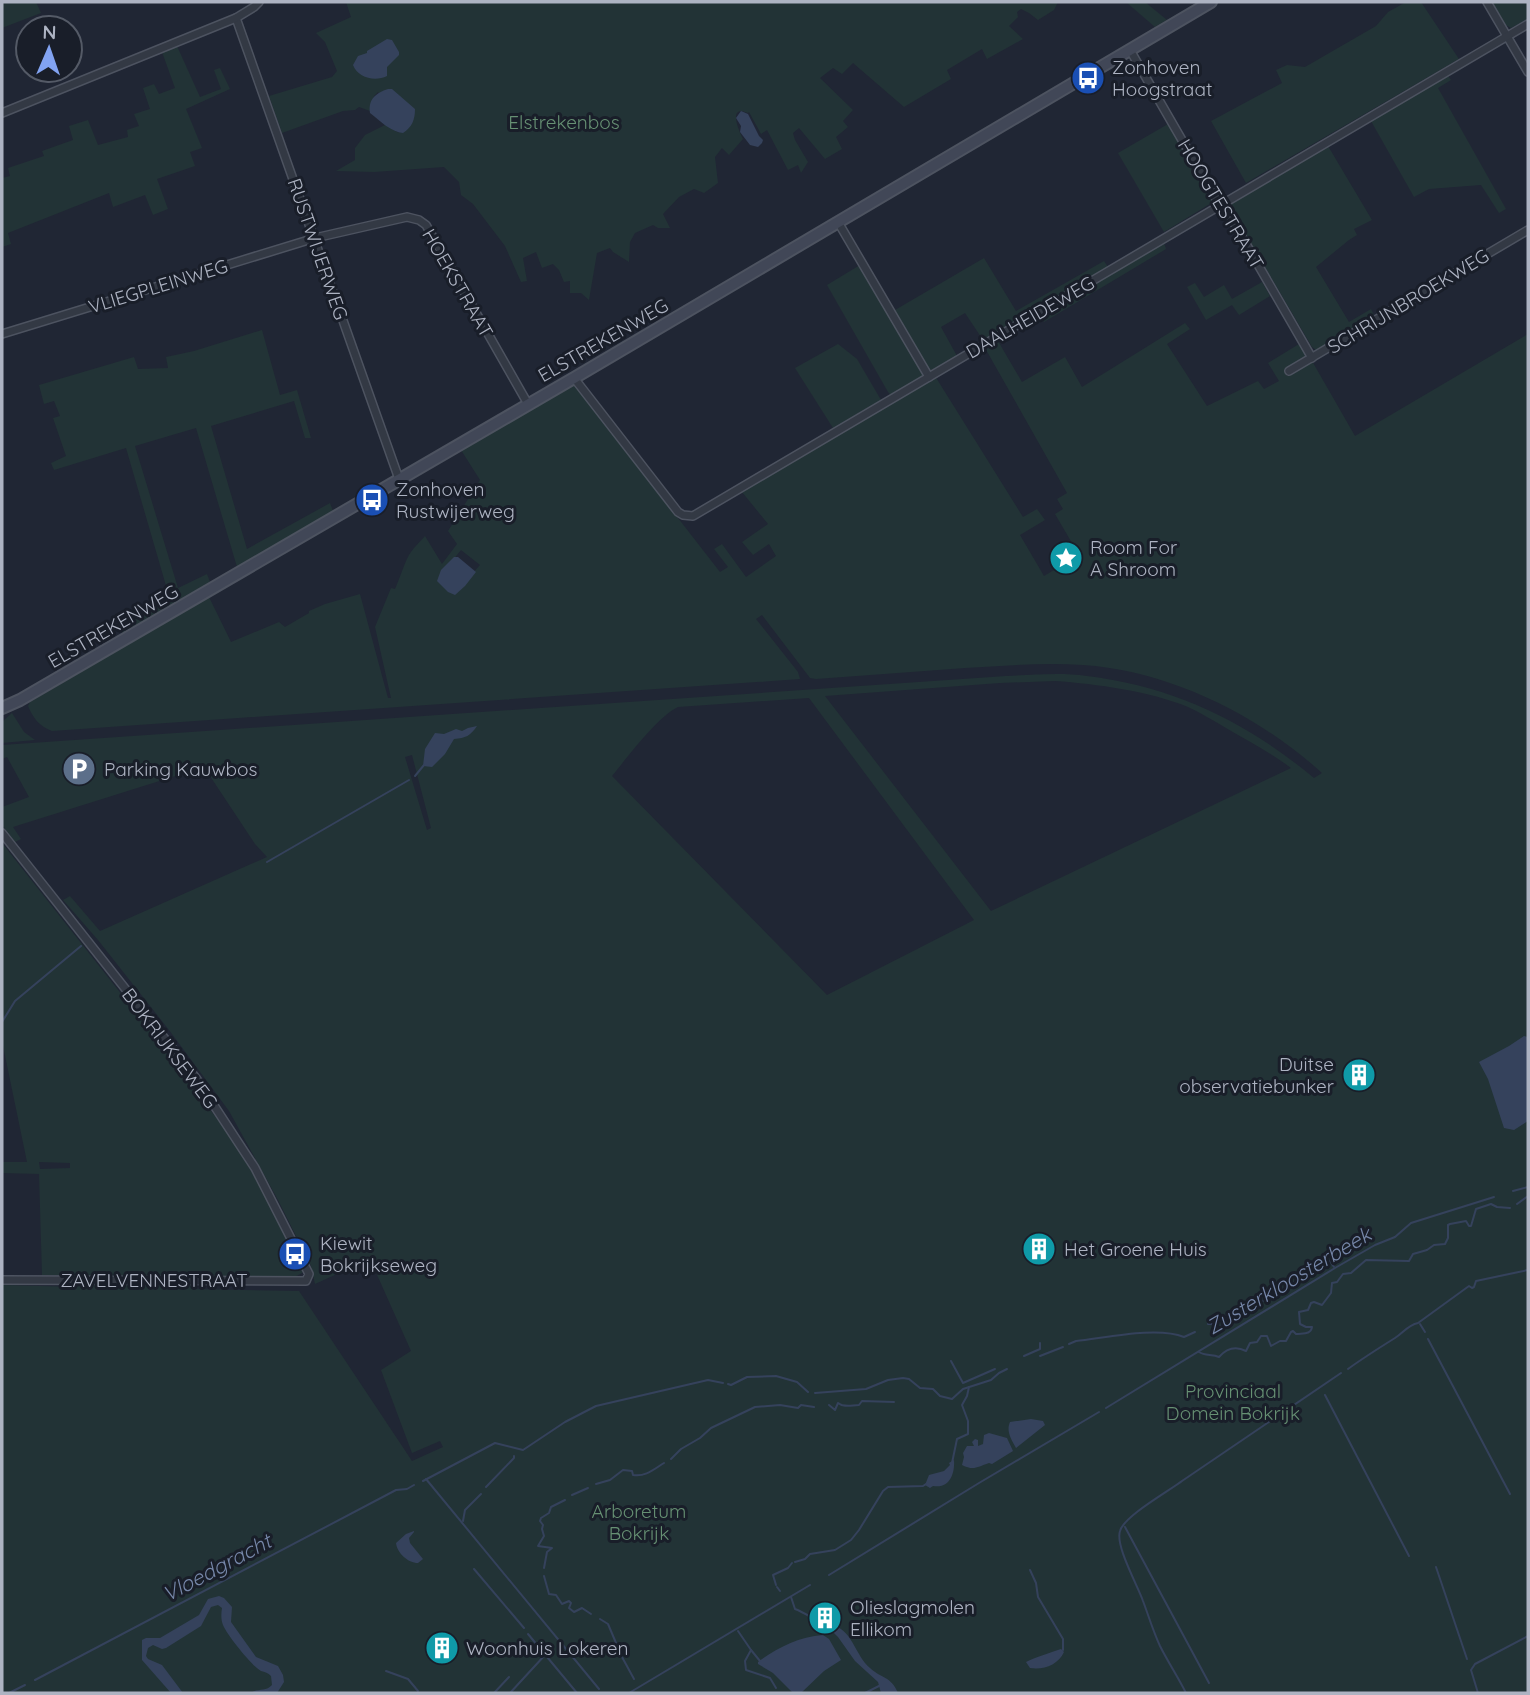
<svg xmlns="http://www.w3.org/2000/svg" width="1530" height="1695" font-family="Quicksand,sans-serif">
<style>
.green{fill:#223336;fill-rule:evenodd}
.water{fill:#35425c}
.lines{fill:none;stroke-linecap:round;stroke-linejoin:round}
.stream{stroke:#35425c;stroke-width:2}
.street-casing{stroke:#4d5360;stroke-width:10}
.secondary-casing{stroke:#4d5360;stroke-width:14}
.street{stroke:#333944;stroke-width:7}
.secondary{stroke:#414757;stroke-width:10}
.labels{text-anchor:middle;stroke-width:6;stroke-linejoin:round;paint-order:stroke}
.poi-label{font-size:19px;fill:#adb3c2;stroke:#191e29;text-anchor:start}
.park-label{font-size:19px;fill:#669073;stroke:#191e29}
.street-label{font-size:19px;fill:#adb3c2;stroke:#191e29}
.water-label{font-size:21px;font-style:italic;fill:#7687a9;stroke:#191e29}
</style>
<rect width="100%" height="100%" fill="#202634"/>
<g class="green">
<polygon points="2,2 36,2 41,13 2,28"/>
<path d="M346,2H1058L1054,10L1038,20L1029,13L1021,9L1017,12L1018,17L1009,26L1023,39L987,59L982,49L947,70L951,79L904,107L853,63L842,74L833,68L820,78L853,110L843,121L848,127L836,137L842,149L825,159L799,128L793,133L795,140L808,162L801,173L798,165L788,170L767,130L761,134L749,112L748,113C727,104 739,131 743,139L729,155L722,148L715,157L718,183L704,193L694,189L679,197L663,214L670,228H658L653,225L635,233L630,242L629,262L613,252L610,248L597,253L589,300L581,293H570V281L564,282L559,270L553,264L542,268L536,252L523,258L527,281L521,282L505,246L473,204L461,195L459,182L444,167L374,172L336,171L355,160V148L365,135L385,125L399,133L378,92L374,96L370,111L359,107L355,110L343,111L282,133L269,96L332,77L337,71L325,42L316,33L351,17Z"/>
<polygon points="1126,2 1145,2 1167,20 1155,27"/>
<polygon points="1406,2 1421,2 1459,59 1246,183 1211,121 1282,83 1276,70 1287,65 1305,67 1376,26 1388,12"/>
<polygon points="1492,2 1528,2 1528,19 1511,28 1506,25"/>
<polygon points="177,46 200,97 221,89 214,70 220,68 230,89 186,109 202,148 190,152 195,166 157,179 168,209 153,215 145,195 113,207 109,193 8,233 11,244 2,247 2,178 10,176 8,168 44,156 42,151 73,140 69,126 88,120 98,145 128,137 127,130 139,126 134,114 150,109 143,88 154,84 159,94 175,88 162,52"/>
<polygon points="1448,76 1451,80 1438,88 1506,209 1499,213 1481,185 1429,189 1414,197 1371,121"/>
<polygon points="1168,124 1213,202 1164,232 1118,153"/>
<polygon points="1328,146 1372,220 1354,229 1357,235 1349,240 1316,267 1349,322 1371,309 1375,317 1321,349 1316,350 1312,347 1231,209 1230,204"/>
<polygon points="1164,243 1166,249 1044,322 1040,315"/>
<polygon points="984,258 1016,311 1104,261 1108,267 983,340 965,313 941,327 957,356 935,369 931,370 927,366 895,310"/>
<polygon points="860,265 923,373 922,377 891,395 888,392 827,285"/>
<polygon points="1262,282 1270,296 1239,315 1232,305 1206,320 1187,287 1195,283 1204,297 1224,285 1232,299"/>
<path d="M1185,323L1190,329L1167,344L1207,406L1258,381L1264,389L1279,381L1268,363L1299,344L1307,355L1284,370L1287,376L1312,361L1355,436L1528,334V1693H2V1285L78,1287L76,1284H192L193,1289L299,1291L412,1461L443,1447L440,1441L412,1453L381,1370L411,1351L370,1259L315,1284L311,1266L278,1200L229,1111L169,1030L98,940L63,900L70,896L100,931L267,857L255,844L204,767L13,827L21,839L15,842L2,825V807L29,797L7,757L2,759V745L1006,676C1033,675 1060,672 1087,676C1175,687 1245,721 1314,778L1322,773C1258,715 1170,671 1083,665C1043,662 1005,666 965,668C916,672 866,675 816,679L810,678L762,615L756,619L798,672L800,679L52,731C39,726 33,718 28,706L30,702L209,597L231,642L279,622L285,627L309,613V611L325,604L360,594L388,698H391L375,627L391,588L395,589C400,578 404,564 409,555C413,548 420,542 425,536L442,564L457,544L448,531L480,480L461,450L573,384L577,388L720,572L728,567L714,549L722,544L746,577L776,556L769,544L753,555L742,542L768,524L742,492L935,376L1023,517L1037,509L1045,520L1020,535L1044,576L1079,555L1055,514L1063,509L1057,499L1067,493L985,348L998,341L1022,382L1065,357L1082,387ZM461,550L480,565L456,592L440,576ZM1055,681C1097,684 1149,691 1188,707C1201,713 1214,721 1226,728C1248,741 1271,753 1291,768L991,911L825,696L1000,683ZM809,698L974,920L827,995L612,776C627,758 658,716 678,707ZM412,755L431,828L427,830L405,757Z"/>
<polygon points="262,330 280,395 297,390 311,438 305,438 294,401 211,426 247,549 330,503 333,511 237,567 196,428 135,446 178,588 207,574 210,582 122,633 119,628 169,596 126,448 54,470 51,463 66,456 53,418 60,416 54,401 44,404 39,385 134,357 138,369 168,368 166,357 194,351"/>
<polygon points="838,344 857,359 881,400 833,428 795,368"/>
<polygon points="12,713 24,732 35,740 2,743 2,722"/>
<path d="M2,843L160,1043L242,1152L302,1268V1273L293,1278L42,1275L39,1174L2,1173V1162H27L2,1041ZM39,1162L70,1163V1168L40,1169Z"/>
</g>
<g class="water">
<path d="M387,39L392,40L399,52V55L387,67V76C375,82 358,78 353,65L358,56L367,53V51Z"/>
<path d="M388,89H392L415,109C415,120 412,127 403,133C391,132 380,121 370,113C368,99 376,93 388,89Z"/>
<polygon points="741,111 748,114 759,136 763,140 762,143 758,147 750,145 740,132 741,126 736,118"/>
<polygon points="454,557 458,557 476,572 465,586 455,595 448,592 437,581 441,570"/>
<path d="M477,726C470,736 466,738 454,739L445,754L432,767L423,766L425,749L435,733L444,734L456,729L462,731L468,728Z"/>
<polygon points="1524,1036 1528,1037 1528,1121 1514,1130 1504,1128 1488,1079 1479,1062 1509,1046"/>
<path d="M1031,1419L1043,1421L1045,1425L1016,1448C1011,1439 1006,1431 1010,1422Z"/>
<path d="M989,1433L1007,1438L1013,1451L992,1464L989,1463C977,1467 974,1471 962,1465L964,1457L963,1453L967,1446H974L972,1442L975,1439L978,1440V1446L983,1444L984,1435Z"/>
<path d="M954,1460C955,1473 950,1489 933,1486L930,1488L925,1485L929,1475L944,1471L950,1465L949,1463Z"/>
<path d="M414,1531V1532L409,1538L410,1543L423,1559L418,1563C408,1563 397,1553 396,1543L406,1534Z"/>
<path d="M219,1596L224,1598L232,1607L231,1622L256,1657L278,1666L283,1675L284,1682L277,1693H251C257,1688 266,1692 272,1685L271,1676C268,1673 265,1672 261,1671C252,1666 227,1635 223,1625C221,1620 221,1614 222,1608L218,1605L211,1607L201,1626L166,1648L162,1649L153,1645L148,1648L146,1656L148,1659L162,1665L183,1693H171L142,1660V1640L146,1638H160L199,1615L208,1599Z"/>
<path d="M830,1625C852,1627 855,1656 870,1668C882,1679 891,1676 898,1693H881L878,1682L855,1661L838,1637L829,1628Z"/>
<path d="M823,1635L829,1639L841,1660L824,1671L801,1693L792,1692L773,1673L758,1664V1662C777,1648 798,1637 823,1635Z"/>
<path d="M1061,1649L1064,1652C1058,1665 1044,1670 1030,1668L1026,1662C1033,1658 1052,1652 1061,1649Z"/>
</g>
<g class="lines">
<g class="stream">
<polyline points="415,776 424,765"/>
<polyline points="267,862 409,780"/>
<polyline points="2,1022 15,1001 81,946"/>
<polyline points="1513,1191 1528,1187"/>
<polyline points="1517,1204 1528,1196"/>
<polyline points="1208,1324 1212,1324"/>
<polyline points="1420,1324 1425,1332"/>
<polyline points="1221,1326 1330,1261 1334,1267"/>
<polyline points="1428,1339 1510,1494"/>
<path d="M1069,1344L1076,1341C1105,1338 1157,1326 1184,1337L1195,1332"/>
<path d="M1199,1352C1205,1356 1212,1354 1219,1357C1227,1348 1236,1346 1246,1351L1250,1343L1257,1342L1261,1336H1267L1271,1346L1280,1341H1286L1291,1332L1293,1331L1296,1334C1303,1333 1311,1335 1312,1327H1306L1300,1324L1299,1312L1308,1310L1311,1303L1314,1302L1322,1305L1331,1293L1332,1283L1337,1282L1343,1274L1351,1273L1366,1260L1409,1261L1413,1254L1427,1250L1434,1245L1445,1244L1448,1238V1225L1450,1224L1466,1221L1469,1226H1471L1476,1209L1491,1204L1497,1207L1510,1208"/>
<polyline points="1024,1356 1040,1349 1040,1343"/>
<polyline points="1040,1356 1063,1347"/>
<polyline points="951,1361 963,1383 995,1369"/>
<path d="M1348,1369C1363,1358 1379,1348 1395,1338C1403,1333 1408,1325 1418,1323L1469,1286L1472,1288L1474,1287L1476,1281L1528,1270"/>
<polyline points="728,1384 731,1385 747,1377 776,1376 797,1382 808,1392"/>
<polyline points="815,1393 866,1389 888,1380 903,1378 909,1379 920,1388 933,1389 940,1396 952,1399 963,1389 991,1380 999,1373 1007,1369"/>
<polyline points="1325,1395 1409,1556"/>
<path d="M829,1405L835,1410L838,1403C844,1408 852,1405 859,1405L862,1401L894,1402"/>
<polyline points="1106,1408 1335,1268 1375,1245 1395,1237 1411,1223 1494,1197"/>
<polyline points="671,1459 681,1449 700,1438 711,1428 755,1407 780,1405 798,1408 801,1405 814,1407"/>
<polyline points="952,1463 957,1439 968,1434 968,1421 962,1405 967,1396 969,1387"/>
<polyline points="426,1479 599,1689"/>
<polyline points="423,1481 495,1443 523,1450 565,1422 596,1406 708,1380 723,1383"/>
<path d="M596,1484L610,1480L623,1470L632,1471L633,1475C646,1477 654,1469 664,1463"/>
<polyline points="486,1487 514,1458 514,1456"/>
<polyline points="572,1495 588,1488"/>
<polyline points="463,1521 465,1510 481,1494"/>
<polyline points="1125,1527 1209,1683"/>
<polyline points="795,1562 805,1559 810,1554 835,1550 851,1540 859,1530 883,1491 888,1487 923,1486 926,1484"/>
<polyline points="1436,1567 1467,1659"/>
<polyline points="544,1568 547,1552 552,1548 538,1546 544,1536 542,1529 543,1525 540,1521 541,1518 549,1513 551,1507 565,1500"/>
<polyline points="474,1569 524,1628"/>
<polyline points="1030,1570 1036,1583 1038,1597 1063,1639 1063,1650"/>
<polyline points="829,1575 979,1483 1099,1412"/>
<polyline points="544,1576 549,1594 556,1595 562,1604 569,1601 571,1603 569,1608 574,1612 582,1608 591,1614"/>
<polyline points="776,1585 773,1575 788,1568 792,1563"/>
<polyline points="777,1587 780,1591"/>
<path d="M791,1597L795,1609C808,1614 817,1622 830,1626"/>
<polyline points="600,1619 608,1624 619,1650"/>
<polyline points="738,1631 751,1650 760,1661"/>
<polyline points="528,1634 577,1693"/>
<polyline points="751,1650 745,1661 746,1670 770,1678 776,1688"/>
<polyline points="622,1657 634,1679"/>
<polyline points="386,1671 408,1679 418,1691"/>
<polyline points="35,1680 396,1490 407,1489 414,1485"/>
<polyline points="9,1693 25,1685"/>
<polyline points="494,1693 509,1677"/>
<polyline points="510,1693 545,1655"/>
<polyline points="629,1693 810,1585"/>
<polyline points="865,1693 879,1686"/>
<path d="M1186,1693C1178,1677 1168,1662 1160,1646C1153,1631 1149,1617 1143,1601C1138,1586 1115,1546 1120,1531C1124,1516 1169,1491 1182,1481C1235,1445 1288,1409 1341,1373"/>
<polyline points="1478,1693 1471,1670 1475,1664 1528,1636"/>
</g>
<defs>
<g id="street">
<polyline points="1487,2 1528,72"/>
<polyline points="236,18 399,479"/>
<polyline points="1130,50 1216,199 1227,211 1312,358"/>
<polyline points="2,113 236,18 254,7 259,2"/>
<polyline points="838,222 929,377"/>
<polyline points="2,334 315,238 407,217 419,220 426,225 528,404"/>
<polyline points="1289,371 1528,230"/>
<polyline points="574,378 678,512 683,515 693,516 1528,24"/>
<polyline points="2,833 196,1078 255,1168 309,1274 306,1281 2,1280"/>
</g>
<polyline id="secondary" points="2,708 20,700 574,378 1211,2"/>
</defs>
<use href="#street" class="street-casing"/>
<use href="#secondary" class="secondary-casing"/>
<use href="#street" class="street"/>
<use href="#secondary" class="secondary"/>
</g>
<defs>
<symbol id="bus-disc" viewBox="-11 -11 22 22"><circle r="9.5" fill="#1a4fb4" stroke="#191e29"/><path d="M-5-6H5V4H4V6H2V4H-2V6H-4V4H-5ZM-3.5-4V0h7V-4ZM-3.5 1.2v1.5H-2V1.2ZM2 1.2v1.5H3.5V1.2Z" fill="#fff"/></symbol>
<symbol id="sight-disc" viewBox="-11 -11 22 22"><circle r="9.5" fill="#0f9aa8" stroke="#191e29"/><path d="M0-6L1.8-2.2L6-1.7L2.9 1.2L3.7 5.4L0 3.3L-3.7 5.4L-2.9 1.2L-6-1.7L-1.8-2.2Z" fill="#fff"/></symbol>
<symbol id="parking-disc" viewBox="-11 -11 22 22"><circle r="9.5" fill="#5c6f8a" stroke="#191e29"/><path d="M-3.5-5.5H1a3.5 3.5 0 0 1 0 7H-1V5.5H-3.5ZM-1-3.4V-.6H.8a1.4 1.4 0 0 0 0-2.8Z" fill="#fff"/></symbol>
<symbol id="building-disc" viewBox="-11 -11 22 22"><circle r="9.5" fill="#0f9aa8" stroke="#191e29"/><path d="M-4-6H4V6H1V3H-1V6H-4ZM-2.5-4.3h1.7v1.8h-1.7ZM.8-4.3h1.7v1.8H.8ZM-2.5-1h1.7V.8h-1.7ZM.8-1h1.7V.8H.8Z" fill="#fff"/></symbol>
</defs>
<g fill-rule="evenodd">
<use href="#bus-disc" x="1069" y="59" width="38" height="38"/>
<use href="#bus-disc" x="353" y="481" width="38" height="38"/>
<use href="#sight-disc" x="1047" y="539" width="38" height="38"/>
<use href="#parking-disc" x="60" y="750" width="38" height="38"/>
<use href="#building-disc" x="1340" y="1056" width="38" height="38"/>
<use href="#building-disc" x="1020" y="1230" width="38" height="38"/>
<use href="#bus-disc" x="276" y="1235" width="38" height="38"/>
<use href="#building-disc" x="806" y="1599" width="38" height="38"/>
<use href="#building-disc" x="423" y="1629" width="38" height="38"/>
</g>
<g class="labels">
<g class="poi-label">
<text x="1112" y="74">Zonhoven<tspan x="1112" dy="22">Hoogstraat</tspan></text>
<text x="396" y="496">Zonhoven<tspan x="396" dy="22">Rustwijerweg</tspan></text>
<text x="1090" y="554">Room For<tspan x="1090" dy="22">A Shroom</tspan></text>
<text x="104" y="776">Parking Kauwbos</text>
<text x="1334" y="1071" text-anchor="end">Duitse<tspan x="1334" dy="22">observatiebunker</tspan></text>
<text x="320" y="1250">Kiewit<tspan x="320" dy="22">Bokrijkseweg</tspan></text>
<text x="1064" y="1256">Het Groene Huis</text>
<text x="850" y="1614">Olieslagmolen<tspan x="850" dy="22">Ellikom</tspan></text>
<text x="466" y="1655">Woonhuis Lokeren</text>
</g>
<g class="park-label">
<text x="564" y="129">Elstrekenbos</text>
<text x="1233" y="1398">Provinciaal<tspan x="1233" dy="22">Domein Bokrijk</tspan></text>
<text x="639" y="1518">Arboretum<tspan x="639" dy="22">Bokrijk</tspan></text>
</g>
<g class="street-label">
<text transform="translate(1221 204) rotate(59)" y="7">HOOGTESTRAAT</text>
<text transform="translate(318 249) rotate(71)" y="7">RUSTWIJERWEG</text>
<text transform="translate(458 283) rotate(60)" y="7">HOEKSTRAAT</text>
<text transform="translate(158 286) rotate(-17)" y="7">VLIEGPLEINWEG</text>
<text transform="translate(1408 301) rotate(-31)" y="7">SCHRIJNBROEKWEG</text>
<text transform="translate(1030 317) rotate(-30)" y="7">DAALHEIDEWEG</text>
<text transform="translate(603 340) rotate(-30)" y="7">ELSTREKENWEG</text>
<text transform="translate(113 626) rotate(-30)" y="7">ELSTREKENWEG</text>
<text transform="translate(170 1048) rotate(53)" y="7">BOKRIJKSEWEG</text>
<text x="154" y="1287">ZAVELVENNESTRAAT</text>
</g>
<g class="water-label">
<text transform="translate(1289 1281) rotate(-31)" y="7">Zusterkloosterbeek</text>
<text transform="translate(217 1568) rotate(-28)" y="7">Vloedgracht</text>
</g>
</g>
<rect width="1530" height="1695" fill="none" stroke="#adb3c2" stroke-width="7"/>
<g transform="translate(49 49) rotate(2)"><circle r="33" fill="#191e29" stroke="#545a66" stroke-width="2"/>
<path d="M0-5L12 26L0 18L-12 26Z" fill="#82a3f1"/>
<text y="-10" font-size="19" font-weight="bold" text-anchor="middle" fill="#adb3c2">N</text>
</g>
</svg>
